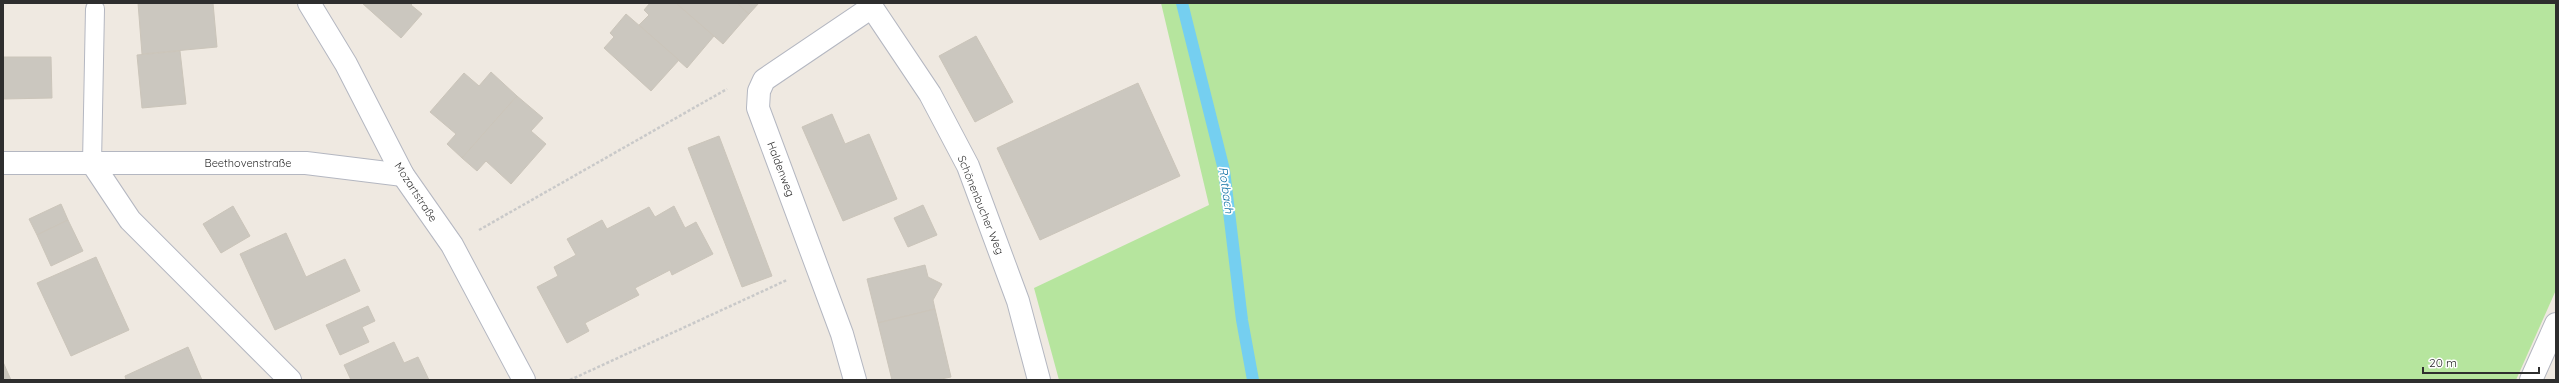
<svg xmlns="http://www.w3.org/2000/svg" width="2559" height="383" font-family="Quicksand,sans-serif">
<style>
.green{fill:#b6e59e}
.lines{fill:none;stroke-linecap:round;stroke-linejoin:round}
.stream{stroke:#75cff0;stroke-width:12}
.building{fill:#cbc7bf;stroke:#cbc5ba}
.service-casing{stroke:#b4b7c1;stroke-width:20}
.minor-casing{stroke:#b4b7c1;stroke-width:24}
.tertiary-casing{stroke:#b4b7c1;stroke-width:24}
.path{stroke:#c9c9c9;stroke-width:2.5;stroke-dasharray:3 2;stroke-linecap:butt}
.service{stroke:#fff;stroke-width:18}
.minor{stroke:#fff;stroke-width:22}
.tertiary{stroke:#fff;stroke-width:22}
.labels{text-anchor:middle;stroke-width:3.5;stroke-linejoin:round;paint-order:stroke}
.street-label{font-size:11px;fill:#2e2e2e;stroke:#fff}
.water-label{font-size:12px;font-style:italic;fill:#0d6fa3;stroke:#fff}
</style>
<rect width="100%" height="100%" fill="#efe9e1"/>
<polygon class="green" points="1161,3 2556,3 2556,290 2516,380 1059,380 1034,288 1209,205"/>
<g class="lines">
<polyline class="stream" points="1182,3 1224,170 1242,320 1253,380"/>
</g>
<g class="building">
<polygon points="138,3 213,3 217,47 142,54"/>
<polygon points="362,3 413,3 411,5 422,14 401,38"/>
<polygon points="650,3 676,3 714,36 687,68 639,25 649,15 644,10"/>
<polygon points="676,3 737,3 749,14 723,44"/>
<polygon points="737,3 759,3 749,14"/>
<polygon points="626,14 679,60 651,91 604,48 614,37 610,33"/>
<polygon points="976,36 1013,102 975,122 939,56"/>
<polygon points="180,51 186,104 142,108 137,55"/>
<polygon points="3,57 51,57 52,98 3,99"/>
<polygon points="491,72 517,96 462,158 447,144 456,134 430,112 464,73 479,86"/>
<polygon points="1138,83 1180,176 1040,240 997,148"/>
<polygon points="517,96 543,118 531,131 546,144 511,184 486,161 477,171 462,158"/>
<polygon points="832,114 845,144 869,134 897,199 843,221 802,127"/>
<polygon points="719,136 772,276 742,287 688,148"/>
<polygon points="61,204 68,220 37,235 29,219"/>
<polygon points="923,205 937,235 908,247 894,218"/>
<polygon points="233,206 250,236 221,253 203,224"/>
<polygon points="674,206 685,228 696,222 713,254 672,275 670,270 635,288 639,295 585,323 589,331 567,343 537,287 558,276 554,267 576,255 567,239 602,220 607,229 649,207 655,217"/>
<polygon points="68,220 83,251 51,266 37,235"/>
<polygon points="286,233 306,277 345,259 360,291 275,330 240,254"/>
<polygon points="96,257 129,330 71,356 37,283"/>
<polygon points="925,265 928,277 942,284 933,300 935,309 878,323 867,279"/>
<polygon points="368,306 375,321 362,327 369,342 340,355 326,325"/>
<polygon points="935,309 951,377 936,380 892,380 878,323"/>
<polygon points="394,342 404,363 418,357 429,380 351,380 344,365"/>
<polygon points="188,347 202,380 126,380 125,376"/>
<polygon points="3,362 11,380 3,380"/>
</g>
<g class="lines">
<defs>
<polyline id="service" points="92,163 95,9"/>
<g id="minor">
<polyline points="309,3 346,64 403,175 452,245 524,380"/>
<polyline points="869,3 930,94 968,166 1018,301 1039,380"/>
<polyline points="3,163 306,163 403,175"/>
<polyline points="92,163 130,220 290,380"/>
<polyline points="855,380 842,334 758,108 759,91 764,80 872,7"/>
</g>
<polyline id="tertiary" points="2531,380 2556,324"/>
</defs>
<use href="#service" class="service-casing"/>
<use href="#minor" class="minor-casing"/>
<use href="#tertiary" class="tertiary-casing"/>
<g class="path">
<polyline points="479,230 727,89"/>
<polyline points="570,380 787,280"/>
</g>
<use href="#service" class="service"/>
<use href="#minor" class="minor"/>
<use href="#tertiary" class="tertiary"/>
</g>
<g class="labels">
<g class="street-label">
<text x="248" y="167">Beethovenstraße</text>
<text transform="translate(781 169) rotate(69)" y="4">Haldenweg</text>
<text transform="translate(416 192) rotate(57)" y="4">Mozartstraße</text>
<text transform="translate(981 205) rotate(68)" y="4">Schönenbucher Weg</text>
</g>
<g class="water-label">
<text transform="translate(1226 190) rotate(82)" y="4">Rotbach</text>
</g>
</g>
<rect width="2559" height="383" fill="none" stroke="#2e2e2e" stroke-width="8"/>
<path d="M2423 367v6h116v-6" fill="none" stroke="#2e2e2e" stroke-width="2"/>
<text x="2429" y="367" font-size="12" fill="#2e2e2e" stroke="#ffffff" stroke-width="3" paint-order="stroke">20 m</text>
</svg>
